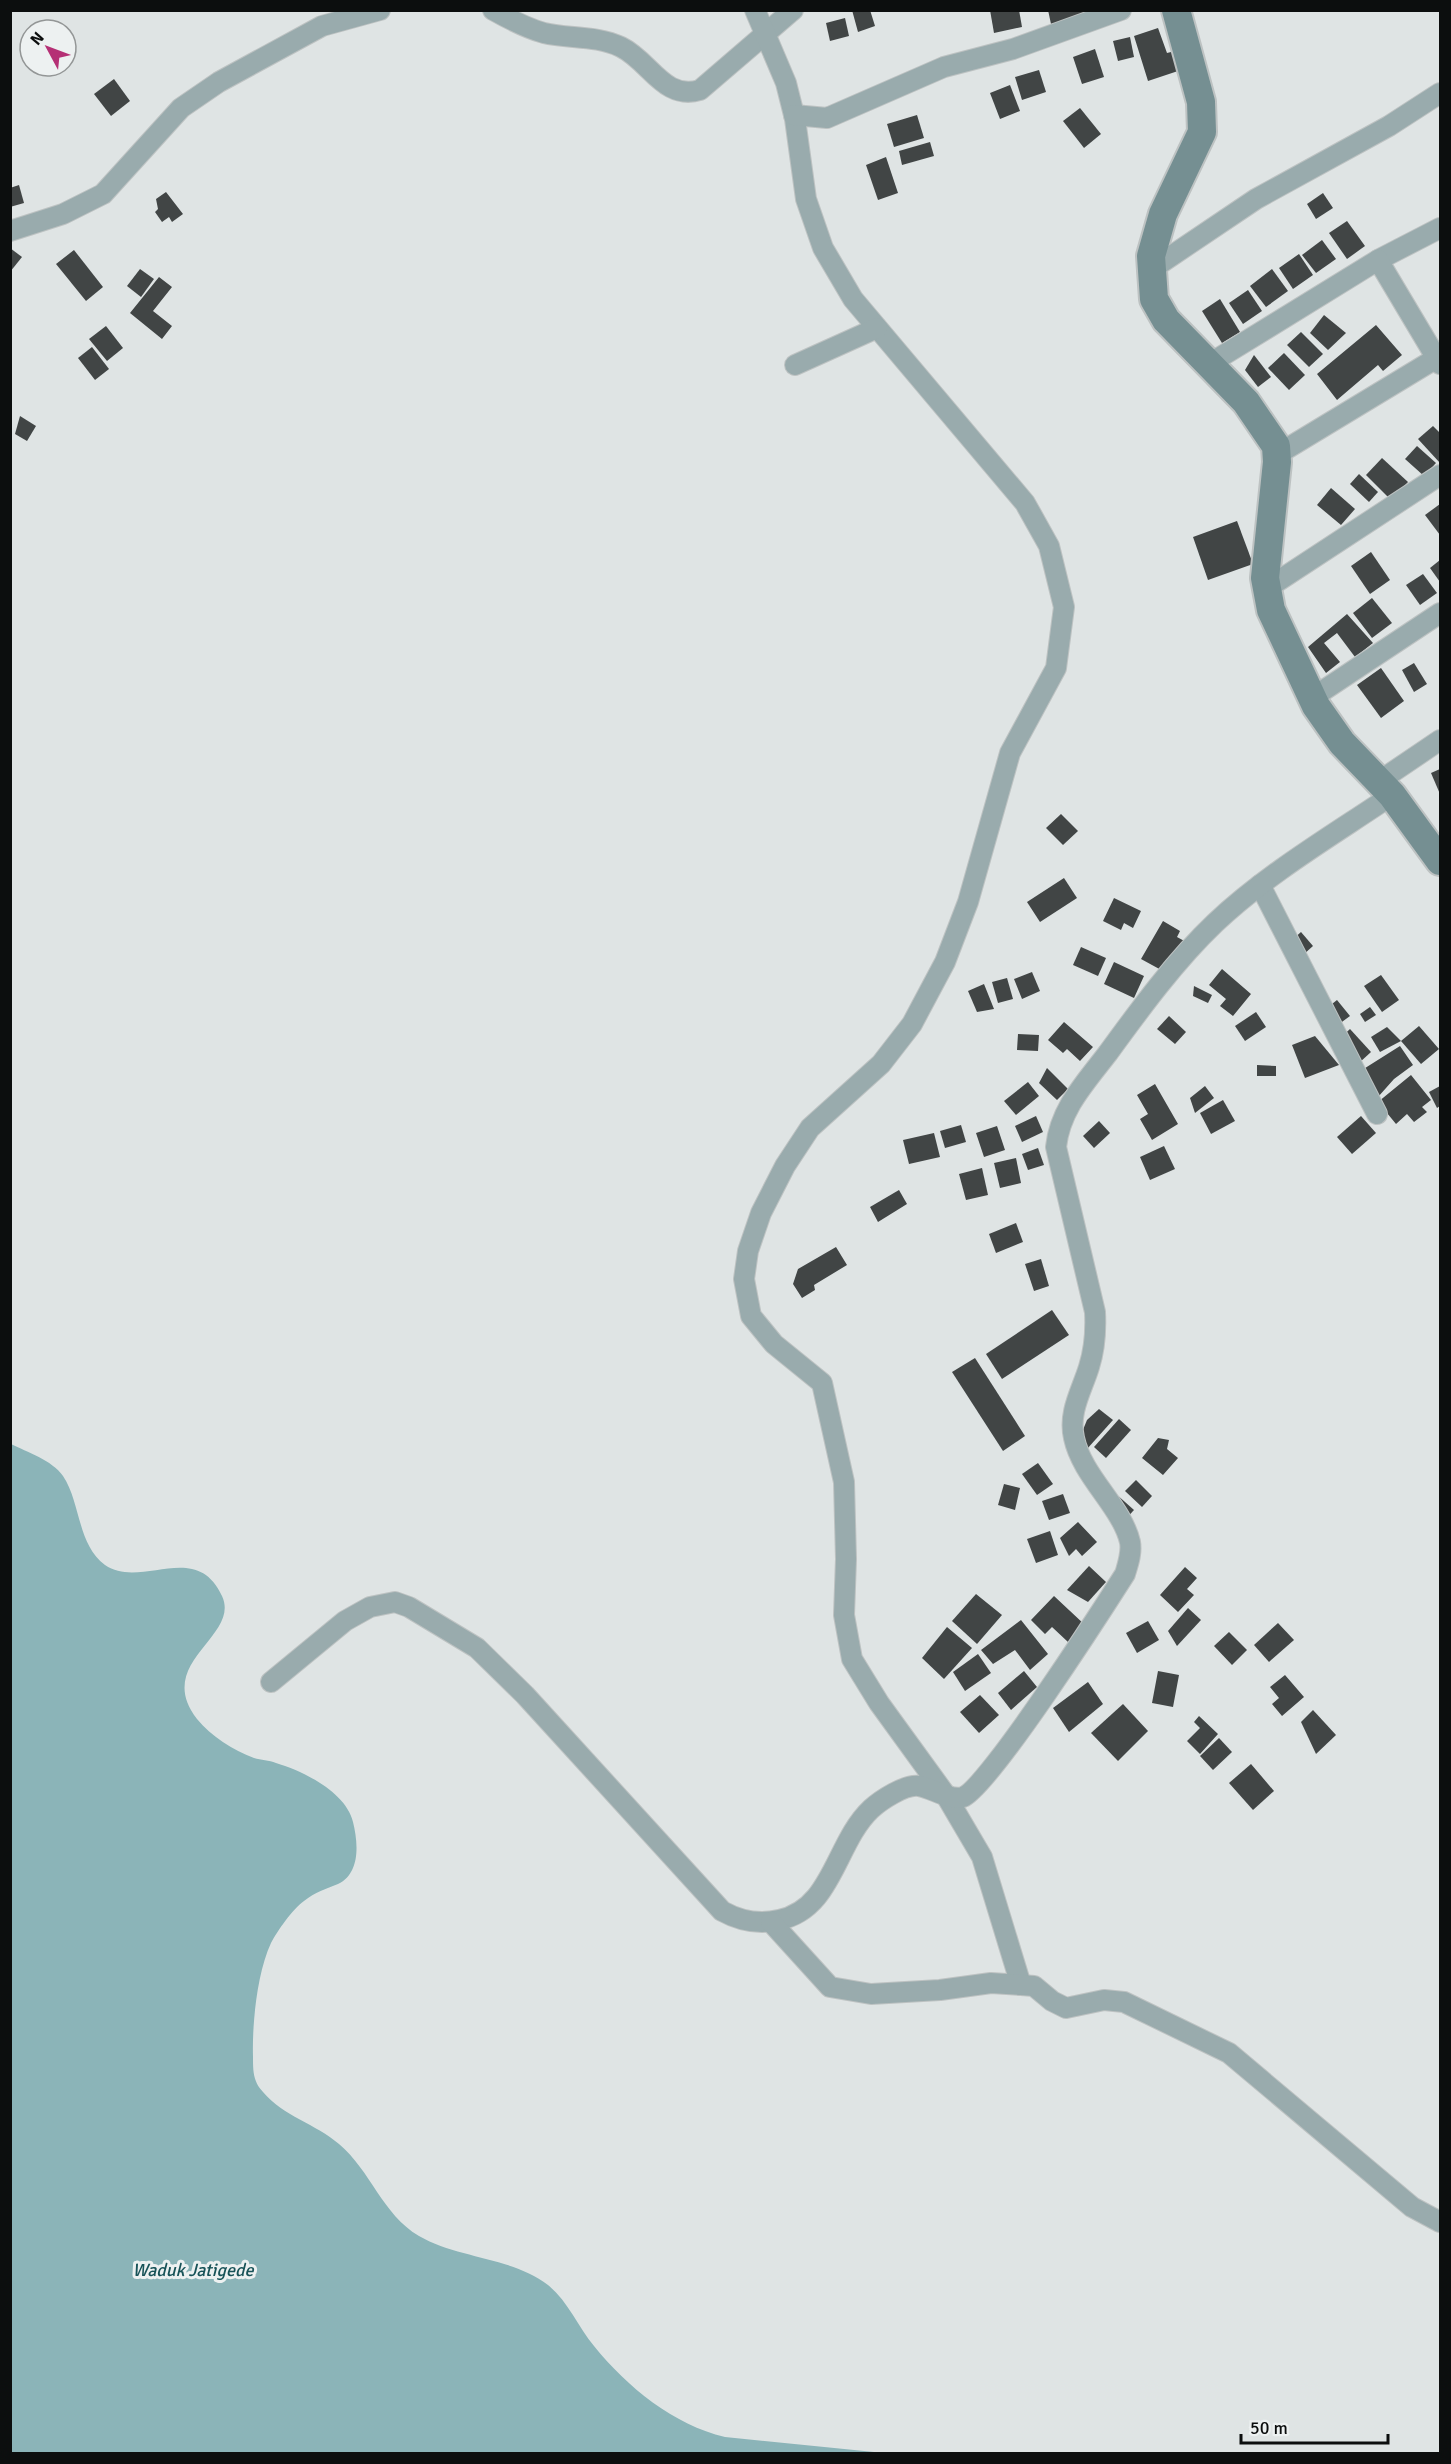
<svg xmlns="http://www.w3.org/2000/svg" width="1451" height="2464" font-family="Signika,sans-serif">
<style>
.water{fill:#8bb4b8}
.building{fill:#414545}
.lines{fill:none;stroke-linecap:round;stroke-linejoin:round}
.street-casing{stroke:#bdc2c2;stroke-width:22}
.secondary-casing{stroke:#bdc2c2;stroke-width:32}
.street{stroke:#99abad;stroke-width:20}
.secondary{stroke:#758f92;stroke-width:28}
.labels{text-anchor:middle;stroke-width:6;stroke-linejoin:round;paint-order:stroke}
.water-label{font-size:18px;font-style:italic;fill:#185358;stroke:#edf1f1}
</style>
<rect width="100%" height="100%" fill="#dfe4e4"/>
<path class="water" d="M11,1444C27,1452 52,1460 63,1476C81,1503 77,1544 105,1565C141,1590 196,1539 222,1596C241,1637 153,1662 197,1719C211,1736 233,1750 254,1758C261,1760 269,1760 276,1763C303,1771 346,1792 353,1822C358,1842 361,1873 338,1884C326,1889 315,1892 304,1901C292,1910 278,1930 271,1943C257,1973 252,2024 253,2057C253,2070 253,2082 263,2092C283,2116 316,2124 339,2144C371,2171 382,2214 419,2236C459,2259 512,2257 548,2285C568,2301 578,2327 594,2346C627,2387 674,2425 725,2437L884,2453H11Z"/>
<g class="building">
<polygon points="852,10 870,10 875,26 858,32"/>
<polygon points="990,10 1019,10 1022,27 994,33"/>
<polygon points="1048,10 1083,10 1084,16 1051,24"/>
<polygon points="845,18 849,36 830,41 826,23"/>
<polygon points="1158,28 1167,53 1175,51 1181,70 1148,81 1134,36"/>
<polygon points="1130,37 1134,57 1118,61 1113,41"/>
<polygon points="1095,49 1104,77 1082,84 1073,57"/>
<polygon points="1039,70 1046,92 1022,100 1015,77"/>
<polygon points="114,79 130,101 111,116 94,94"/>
<polygon points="1010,85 1020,111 1000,119 990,93"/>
<polygon points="1080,108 1101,134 1084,148 1063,121"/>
<polygon points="917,115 924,138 894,147 887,124"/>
<polygon points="930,142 934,156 902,165 899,151"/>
<polygon points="886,157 898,193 878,200 866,165"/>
<polygon points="19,185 24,203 10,207 10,188"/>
<polygon points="166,192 183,214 172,222 169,217 162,222 155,212 158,209 156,199"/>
<polygon points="1323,193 1333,208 1316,219 1307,204"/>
<polygon points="1347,221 1365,246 1347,259 1329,233"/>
<polygon points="1322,240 1336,259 1316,273 1302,255"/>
<polygon points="10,248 22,257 10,272"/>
<polygon points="74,250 103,287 86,301 56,264"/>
<polygon points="1299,254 1313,275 1293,289 1279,268"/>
<polygon points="140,269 154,279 141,297 127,286"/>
<polygon points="1272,269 1288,291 1266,307 1250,286"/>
<polygon points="159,277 172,287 153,311 172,326 162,339 130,313"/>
<polygon points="1248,290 1262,311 1243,324 1229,303"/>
<polygon points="1220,299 1240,332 1222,343 1202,311"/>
<polygon points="1324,315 1346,333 1328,350 1310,333"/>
<polygon points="1376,325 1402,355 1383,371 1378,365 1337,400 1317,374"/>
<polygon points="106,326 123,348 107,361 89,339"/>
<polygon points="1301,332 1323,354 1309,367 1287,345"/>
<polygon points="92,347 109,369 95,380 78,358"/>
<polygon points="1284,353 1305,375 1289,390 1268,368"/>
<polygon points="1254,355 1271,377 1258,387 1245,370"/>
<polygon points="20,416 36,426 27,441 15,434"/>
<polygon points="1433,426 1440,433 1440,463 1418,439"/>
<polygon points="1417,446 1436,463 1424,476 1405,459"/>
<polygon points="1382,458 1408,482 1391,500 1366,475"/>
<polygon points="1359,474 1378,492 1369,502 1350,484"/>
<polygon points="1331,488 1355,509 1341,525 1317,505"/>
<polygon points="1440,504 1440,535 1425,515"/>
<polygon points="1237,521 1253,564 1208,580 1193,537"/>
<polygon points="1371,552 1390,580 1370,594 1351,566"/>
<polygon points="1440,560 1440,582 1430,568"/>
<polygon points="1423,574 1437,593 1420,605 1406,585"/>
<polygon points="1372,598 1392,623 1372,638 1353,613"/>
<polygon points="1347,614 1373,643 1355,657 1337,633 1324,643 1340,662 1326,673 1308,647"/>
<polygon points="1414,663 1427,684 1414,692 1402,670"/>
<polygon points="1381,668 1404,701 1381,718 1357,685"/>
<polygon points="1440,769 1440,794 1431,773"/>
<polygon points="1061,814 1078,831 1063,845 1046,828"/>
<polygon points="1064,878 1077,898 1040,922 1027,902"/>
<polygon points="1114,898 1141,911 1133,928 1124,923 1121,930 1103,921"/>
<polygon points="1163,921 1180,931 1177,937 1188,943 1163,971 1141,959"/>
<polygon points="1301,932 1313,946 1294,963 1282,949"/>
<polygon points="1081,947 1106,958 1098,976 1073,965"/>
<polygon points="1114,962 1144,976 1134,998 1104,984"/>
<polygon points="1222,969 1251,994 1233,1016 1220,1006 1226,999 1209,985"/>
<polygon points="1032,972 1040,991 1022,999 1014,979"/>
<polygon points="1381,975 1399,1000 1382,1012 1364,986"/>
<polygon points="1007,978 1013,999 998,1003 992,982"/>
<polygon points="984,984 994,1009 977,1012 968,991"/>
<polygon points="1194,986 1212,995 1208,1003 1193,996"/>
<polygon points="1326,996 1332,1004 1337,1000 1350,1016 1331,1030"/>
<polygon points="1370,1007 1376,1015 1365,1022 1360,1014"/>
<polygon points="1256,1012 1266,1027 1245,1041 1235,1026"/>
<polygon points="1169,1016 1186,1032 1175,1044 1157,1029"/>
<polygon points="1064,1022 1093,1047 1080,1061 1067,1049 1063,1053 1048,1040"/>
<polygon points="1419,1026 1439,1049 1421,1064 1401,1041"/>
<polygon points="1387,1027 1401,1041 1380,1052 1371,1037"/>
<polygon points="1350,1029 1371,1052 1359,1063 1338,1040"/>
<polygon points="1018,1034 1039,1035 1038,1051 1017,1050"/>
<polygon points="1315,1036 1339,1065 1305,1078 1292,1045"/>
<polygon points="1400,1046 1413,1065 1394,1079 1378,1097 1362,1070"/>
<polygon points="1257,1065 1276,1066 1276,1076 1257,1076"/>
<polygon points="1047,1068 1068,1089 1057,1100 1039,1083"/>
<polygon points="1411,1075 1431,1100 1422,1107 1427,1112 1414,1122 1407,1114 1396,1124 1378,1102"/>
<polygon points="1028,1082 1039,1096 1016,1115 1004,1101"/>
<polygon points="1155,1084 1178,1124 1152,1140 1140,1119 1148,1114 1137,1095"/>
<polygon points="1205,1086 1214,1098 1195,1113 1190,1098"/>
<polygon points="1440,1086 1440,1106 1437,1108 1429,1092"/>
<polygon points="1223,1100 1235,1121 1211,1134 1200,1113"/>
<polygon points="1036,1116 1043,1132 1022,1142 1015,1126"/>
<polygon points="1361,1116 1376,1133 1352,1154 1337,1137"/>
<polygon points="1099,1121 1110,1133 1094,1148 1083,1136"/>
<polygon points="961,1125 966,1142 945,1148 940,1131"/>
<polygon points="997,1126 1005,1150 984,1157 976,1133"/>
<polygon points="934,1133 940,1157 909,1164 903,1140"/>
<polygon points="1164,1146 1175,1169 1150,1180 1140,1157"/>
<polygon points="1038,1148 1044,1165 1028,1170 1022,1154"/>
<polygon points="1016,1158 1021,1183 1000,1188 994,1163"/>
<polygon points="982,1168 988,1195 966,1200 959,1174"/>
<polygon points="899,1190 907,1204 878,1222 870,1207"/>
<polygon points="1016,1223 1023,1242 996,1253 989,1234"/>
<polygon points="836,1247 847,1265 814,1285 815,1290 802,1298 793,1284 798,1269"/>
<polygon points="1041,1259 1049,1286 1034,1291 1025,1264"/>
<polygon points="1052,1310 1069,1335 1002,1379 986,1354"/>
<polygon points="975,1358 1025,1436 1003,1451 952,1372"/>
<polygon points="1099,1409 1113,1420 1087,1449 1078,1442 1087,1420"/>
<polygon points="1119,1419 1131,1430 1106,1458 1094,1447"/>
<polygon points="1158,1438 1169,1440 1167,1449 1178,1458 1163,1475 1142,1458"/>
<polygon points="1038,1463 1053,1484 1037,1495 1022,1474"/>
<polygon points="1136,1480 1152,1496 1142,1507 1125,1491"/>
<polygon points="1004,1484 1020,1488 1015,1510 998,1505"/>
<polygon points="1063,1494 1070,1513 1049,1520 1042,1501"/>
<polygon points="1116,1494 1134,1510 1122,1523 1105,1506"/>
<polygon points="1078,1522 1097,1542 1082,1556 1076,1549 1069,1556 1060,1538"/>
<polygon points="1050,1531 1058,1555 1036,1563 1027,1539"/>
<polygon points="1089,1566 1106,1582 1088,1602 1067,1590"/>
<polygon points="1185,1567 1197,1578 1187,1589 1194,1595 1178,1612 1160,1595"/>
<polygon points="976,1594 1002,1615 977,1644 952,1621"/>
<polygon points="1054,1596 1085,1625 1068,1642 1052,1627 1045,1634 1031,1620"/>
<polygon points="1188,1608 1201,1620 1177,1646 1168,1631"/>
<polygon points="1021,1620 1048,1654 1030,1670 1015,1650 993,1664 981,1650"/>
<polygon points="1148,1621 1159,1640 1137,1653 1126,1633"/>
<polygon points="1278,1623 1294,1640 1269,1662 1254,1645"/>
<polygon points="947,1627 972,1648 944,1679 922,1658"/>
<polygon points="1229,1632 1247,1650 1232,1665 1214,1646"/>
<polygon points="978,1654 991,1673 965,1691 953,1672"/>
<polygon points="1024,1671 1037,1687 1011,1710 998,1693"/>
<polygon points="1158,1671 1179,1675 1173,1707 1152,1703"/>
<polygon points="1285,1675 1304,1697 1282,1716 1272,1704 1279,1698 1270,1687"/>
<polygon points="1088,1682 1103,1704 1069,1732 1053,1708"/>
<polygon points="980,1695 999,1715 979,1733 960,1712"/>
<polygon points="1123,1704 1148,1731 1118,1761 1091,1733"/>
<polygon points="1313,1710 1336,1735 1316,1754 1301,1722"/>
<polygon points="1199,1716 1218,1734 1200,1754 1187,1741 1200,1728 1194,1722"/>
<polygon points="1219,1738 1232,1752 1213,1770 1200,1756"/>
<polygon points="1251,1764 1274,1791 1253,1810 1229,1783"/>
</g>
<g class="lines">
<defs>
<g id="street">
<path d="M493,10C509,19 526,28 544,33C569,39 596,35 621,47C650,61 664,101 700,90L793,10"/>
<polyline points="755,10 786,83 795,119 806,199 823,248 853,299 1025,503 1049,546 1064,607 1056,668 1010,753 968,902 945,962 912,1024 881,1064 810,1128 785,1166 761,1213 748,1251 744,1279 751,1316 774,1344 822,1383 844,1482 846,1559 844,1615 852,1659 879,1703 945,1794 982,1857 1021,1985"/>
<polyline points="794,115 827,118 944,67 1013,49 1121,10"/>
<polyline points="10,231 63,214 103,194 181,108 219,82 322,26 380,10"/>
<polyline points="1378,260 1440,228"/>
<polyline points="1152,269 1256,199 1389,126 1440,93"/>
<polyline points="1209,364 1378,260 1440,364"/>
<polyline points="795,365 877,328"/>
<polyline points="1278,454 1440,356"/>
<polyline points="1266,589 1440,475"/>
<polyline points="1312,698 1440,613"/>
<polyline points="1381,780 1440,740"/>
<polyline points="1260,885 1377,1114"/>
<path d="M271,1682L345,1621L370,1607L395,1602L409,1607L477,1648L525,1695L722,1911C740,1921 758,1925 779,1920C833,1909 835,1843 871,1809C881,1800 905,1784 919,1786C932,1788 950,1801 963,1797C988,1788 1104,1607 1125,1574C1128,1564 1132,1553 1130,1542C1122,1507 1082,1476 1074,1438C1068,1412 1082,1390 1089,1367C1095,1348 1096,1331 1095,1312L1056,1147C1060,1109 1085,1083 1108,1053C1140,1009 1176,960 1215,923C1268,873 1333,835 1392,795"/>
<polyline points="771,1922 830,1987 871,1994 940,1990 991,1983 1021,1985 1034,1986 1052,2001 1066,2008 1104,2000 1124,2002 1229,2053 1412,2207 1440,2222"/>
</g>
<polyline id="secondary" points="1176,10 1201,102 1202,132 1163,214 1151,256 1154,299 1166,320 1246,402 1276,446 1277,462 1265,578 1271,610 1316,706 1342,743 1392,795 1440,861"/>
</defs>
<use href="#street" class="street-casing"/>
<use href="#secondary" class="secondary-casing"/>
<use href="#street" class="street"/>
<use href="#secondary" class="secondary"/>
</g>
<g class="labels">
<g class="water-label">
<text x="193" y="2276">Waduk Jatigede</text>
</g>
</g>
<rect width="1451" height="2464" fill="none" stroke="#0c0e0e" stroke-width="24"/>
<g transform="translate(48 48) rotate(311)"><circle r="28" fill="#edf1f1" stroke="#939696" stroke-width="1.5"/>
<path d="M0-4.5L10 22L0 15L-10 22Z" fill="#b53075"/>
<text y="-9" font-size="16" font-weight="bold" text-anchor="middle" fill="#0c0e0e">N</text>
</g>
<path d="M1241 2434v9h147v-9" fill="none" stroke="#0c0e0e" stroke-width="3"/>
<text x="1250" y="2434" font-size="18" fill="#0c0e0e" stroke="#edf1f1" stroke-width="4.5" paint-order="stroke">50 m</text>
</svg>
